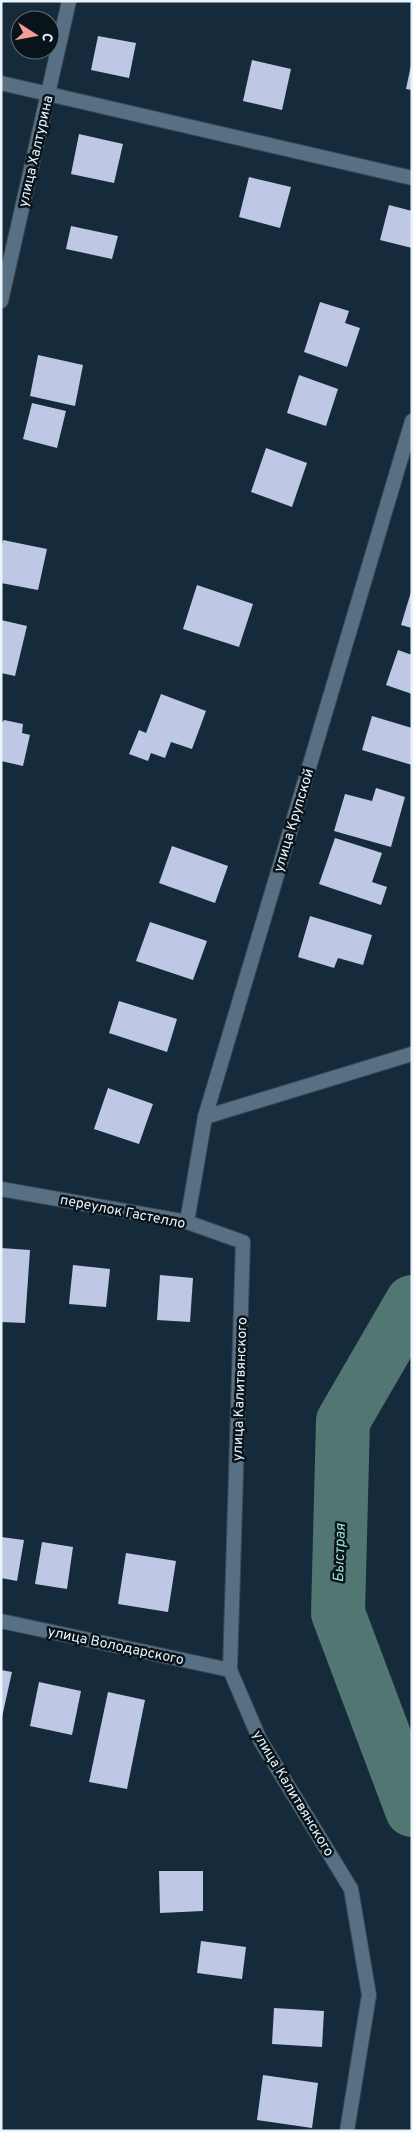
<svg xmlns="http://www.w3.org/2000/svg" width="413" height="2132" font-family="Overpass,sans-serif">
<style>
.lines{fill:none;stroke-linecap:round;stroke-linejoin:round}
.river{stroke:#527671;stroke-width:54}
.building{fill:#bec8e4}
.minor-casing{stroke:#384957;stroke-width:16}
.minor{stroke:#577083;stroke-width:14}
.labels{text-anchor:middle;stroke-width:5;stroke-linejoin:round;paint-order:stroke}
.street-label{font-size:14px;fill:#e9f4fd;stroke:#09131a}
.water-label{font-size:15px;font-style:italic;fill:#98ded6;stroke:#09131a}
</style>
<rect width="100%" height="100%" fill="#152b3b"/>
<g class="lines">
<polyline class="river" points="412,1302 343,1421 338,1613 412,1810"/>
</g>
<g class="building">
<polygon points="98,36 136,43 129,78 91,70"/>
<polygon points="252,60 291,69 282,110 243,101"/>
<polygon points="411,65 412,65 412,90 406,89"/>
<polygon points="79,134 123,144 114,183 71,174"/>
<polygon points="249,177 291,187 280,228 239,217"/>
<polygon points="389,205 412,211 412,248 380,240"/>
<polygon points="71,226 118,236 112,259 66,249"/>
<polygon points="320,302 349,311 345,323 360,328 347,367 304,352"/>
<polygon points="38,355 83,365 75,406 30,396"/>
<polygon points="299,375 338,389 326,426 287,413"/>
<polygon points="32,403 66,411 57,448 23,439"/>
<polygon points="266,448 307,463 292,507 251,492"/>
<polygon points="3,540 47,549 38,590 1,583 1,550"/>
<polygon points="197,585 253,604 239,647 183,629"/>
<polygon points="411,592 412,592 412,628 401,625"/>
<polygon points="1,620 27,626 15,676 1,673"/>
<polygon points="398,650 412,655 412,694 386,685"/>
<polygon points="161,694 206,711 192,749 171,742 165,758 151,753 148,761 129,754 139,730 146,733"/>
<polygon points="372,716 412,728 412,765 362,750"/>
<polygon points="4,720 23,724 22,733 30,735 23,766 1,761 1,724"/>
<polygon points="376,788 405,797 391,847 334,831 345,794 372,801"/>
<polygon points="335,838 382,853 372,882 387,887 381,905 319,884"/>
<polygon points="172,846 228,866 215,903 159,883"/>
<polygon points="310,916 372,935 363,965 338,958 334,968 298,957"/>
<polygon points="150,922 207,941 193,980 136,961"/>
<polygon points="119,1001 177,1019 167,1052 109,1033"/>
<polygon points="108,1088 153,1104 139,1144 94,1129"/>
<polygon points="1,1248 30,1250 25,1323 1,1322"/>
<polygon points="73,1265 110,1269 106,1307 69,1304"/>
<polygon points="160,1275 193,1278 190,1322 157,1320"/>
<polygon points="1,1537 24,1540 17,1581 1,1578"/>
<polygon points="42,1542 73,1547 67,1589 35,1584"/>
<polygon points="126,1553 176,1561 168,1612 118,1604"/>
<polygon points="1,1670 12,1672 2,1717 1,1717"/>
<polygon points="39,1682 81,1691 72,1735 30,1726"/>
<polygon points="108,1692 145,1700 127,1789 89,1782"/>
<polygon points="159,1871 203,1871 203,1911 160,1913"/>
<polygon points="201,1941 246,1947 242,1979 197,1973"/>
<polygon points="274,2008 324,2011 322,2047 272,2044"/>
<polygon points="263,2075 318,2083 312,2128 257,2120"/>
</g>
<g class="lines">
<defs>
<g id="minor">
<polyline points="1,83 412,178"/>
<polyline points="1,301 69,1"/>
<polyline points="205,1117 412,1054"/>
<polyline points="1,1189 187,1222 243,1242 230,1670 260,1740 351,1889 369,1995 347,2131"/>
<polyline points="187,1222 205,1117 412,421"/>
<polyline points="1,1621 230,1670"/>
</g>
</defs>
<use href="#minor" class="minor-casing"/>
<use href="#minor" class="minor"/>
</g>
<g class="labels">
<g class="street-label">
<text transform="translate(35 151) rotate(-77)" y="5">улица Халтурина</text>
<text transform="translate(293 820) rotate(-73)" y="5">улица Крупской</text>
<text transform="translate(123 1211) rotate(11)" y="5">переулок Гастелло</text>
<text transform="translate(239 1389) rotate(-88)" y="5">улица Калитвянского</text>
<text transform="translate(116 1645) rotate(12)" y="5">улица Володарского</text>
<text transform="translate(294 1793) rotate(59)" y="5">улица Калитвянского</text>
</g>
<g class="water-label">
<text transform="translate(339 1553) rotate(-88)" y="5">Быстрая</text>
</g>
</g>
<rect width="413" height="2132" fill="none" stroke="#e9f4fd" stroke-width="5"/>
<g transform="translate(35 35) rotate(101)"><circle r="24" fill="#09131a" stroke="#636d75"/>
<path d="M0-4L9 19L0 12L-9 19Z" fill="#f59b9a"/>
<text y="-8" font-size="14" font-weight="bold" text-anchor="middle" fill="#e9f4fd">С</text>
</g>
</svg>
